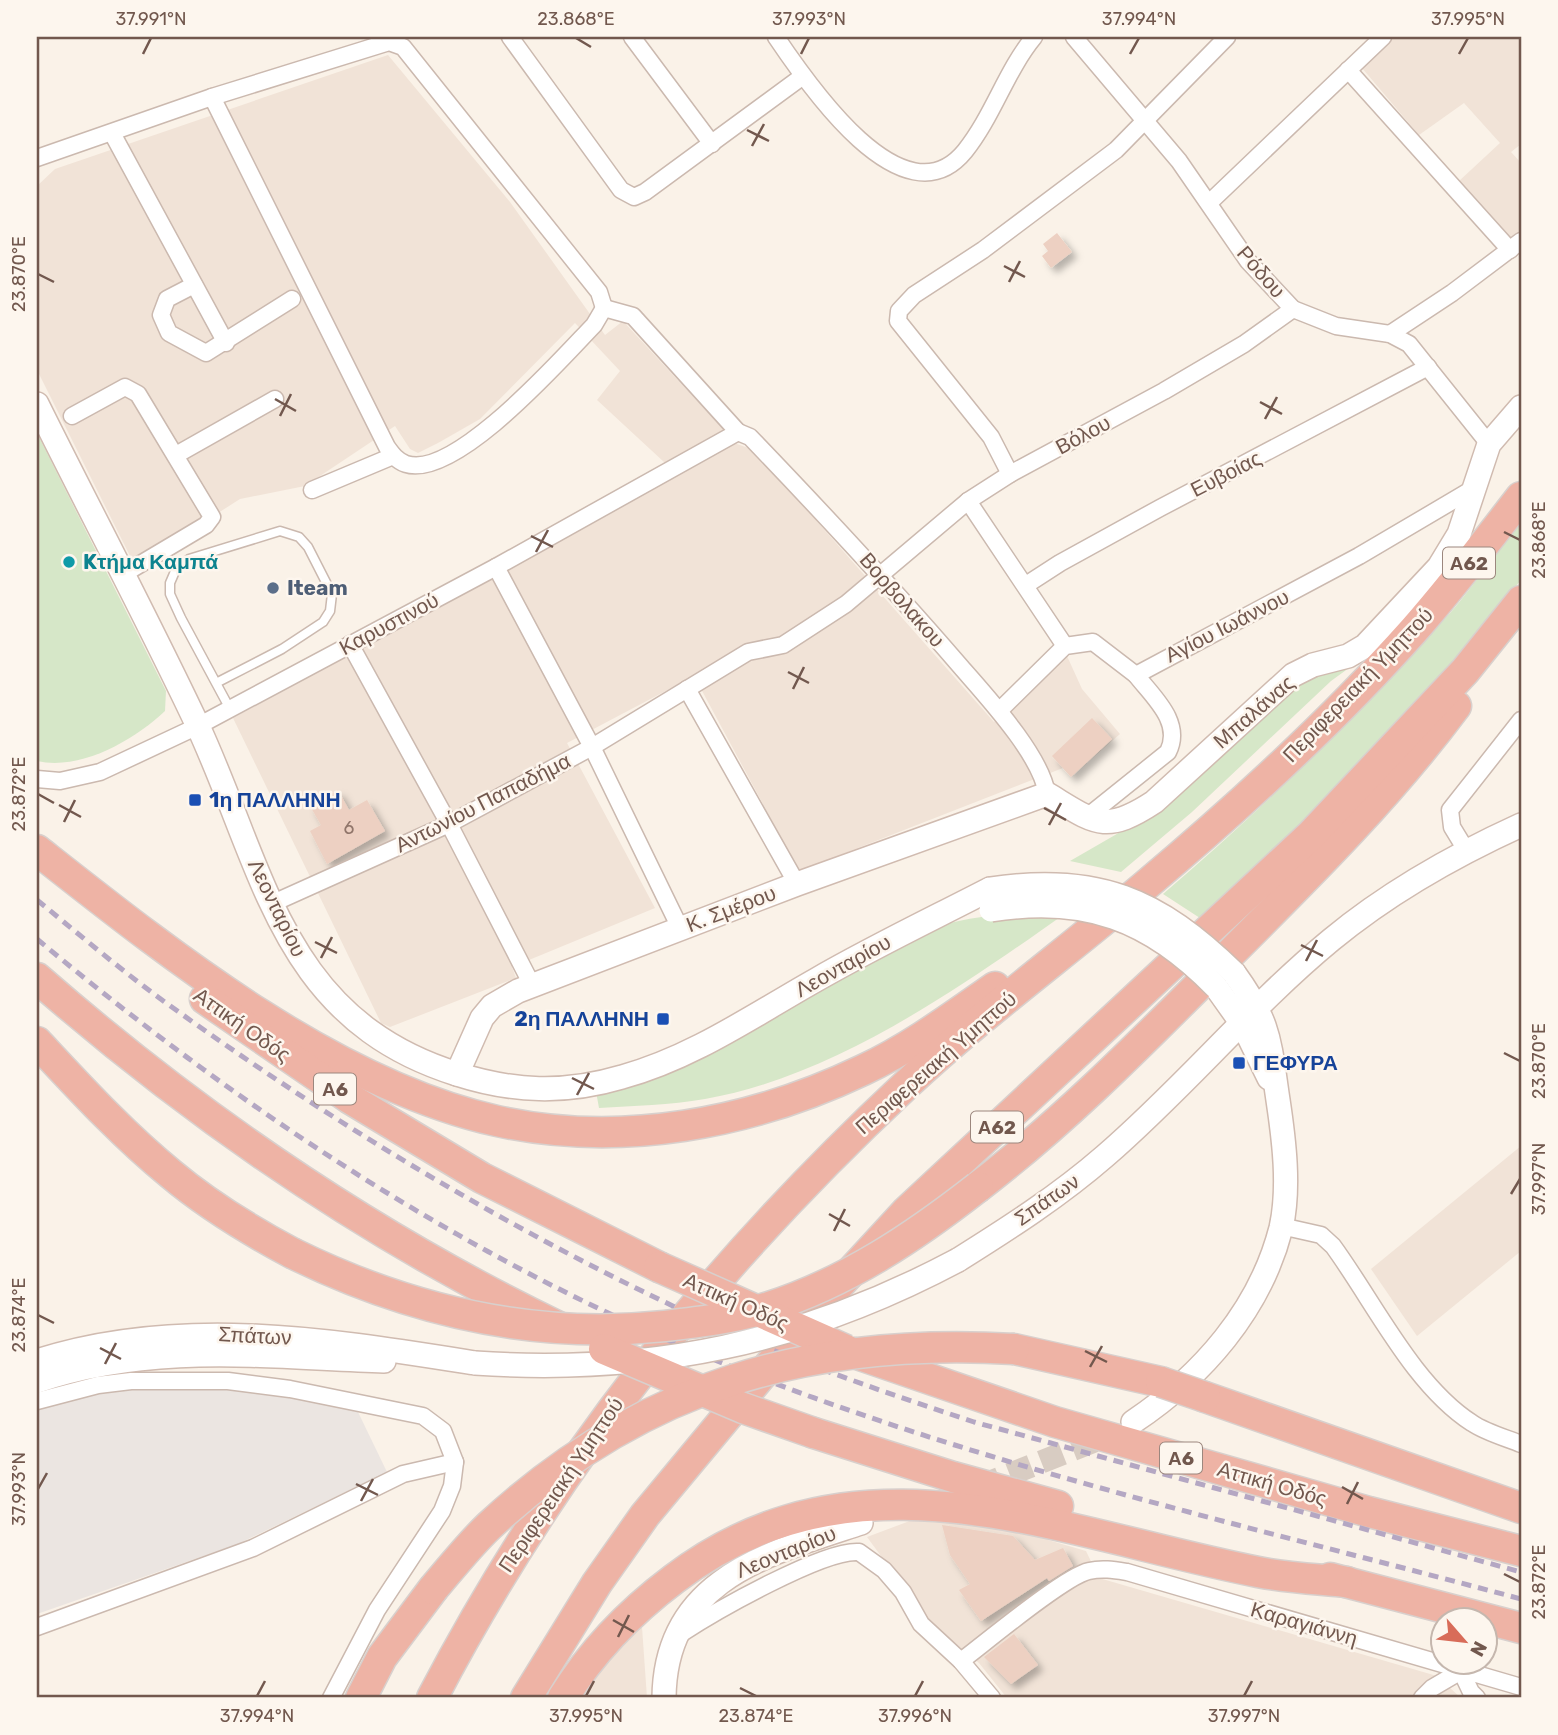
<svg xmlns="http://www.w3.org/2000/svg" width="1558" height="1735" font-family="Rubik,sans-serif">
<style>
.residential{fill:#f1e3d7}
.industrial{fill:#ebe5e1}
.green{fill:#d6e7c8}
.building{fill:#edd0c2;filter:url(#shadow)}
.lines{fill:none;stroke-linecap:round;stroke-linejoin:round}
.secondary-tunnel{stroke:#d8ccc2;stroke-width:23;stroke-dasharray:23 11;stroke-linecap:butt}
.lane-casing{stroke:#cbb9af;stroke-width:11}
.street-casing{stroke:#cbb9af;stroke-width:19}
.secondary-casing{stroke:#d0bbb0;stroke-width:26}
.highway-casing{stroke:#d8d0cd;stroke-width:33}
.lane{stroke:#fff;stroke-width:8}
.street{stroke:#fff;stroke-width:16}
.secondary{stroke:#fff;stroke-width:23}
.highway{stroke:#eeb3a5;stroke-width:30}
.rail{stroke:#b4a7c3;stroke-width:5;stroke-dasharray:10 7;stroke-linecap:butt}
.secondary-bridge-casing{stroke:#d0bbb0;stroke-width:26;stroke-linecap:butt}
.highway-bridge-casing{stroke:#d8d0cd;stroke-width:33;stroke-linecap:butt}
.secondary-bridge{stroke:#fff;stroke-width:23}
.highway-bridge{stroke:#eeb3a5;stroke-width:30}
.ticks{fill:none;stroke:#72584e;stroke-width:2.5}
.culture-dot{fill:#0f9aa8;stroke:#fdf6ee;stroke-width:2.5}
.service-dot{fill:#5c6f8a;stroke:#fdf6ee;stroke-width:2.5}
.transit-dot{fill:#1a4fb4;stroke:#fdf6ee;stroke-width:2.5}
.labels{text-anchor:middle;stroke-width:5;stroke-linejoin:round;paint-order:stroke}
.number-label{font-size:18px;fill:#91766b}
.shield{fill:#fdf6ee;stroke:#9c877e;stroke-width:2}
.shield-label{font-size:19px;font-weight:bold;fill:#72584e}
.street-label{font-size:21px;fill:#72584e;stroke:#fdf6ee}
.culture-label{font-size:21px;font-weight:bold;fill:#0d838f;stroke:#fdf6ee;text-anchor:start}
.service-label{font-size:21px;font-weight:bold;fill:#4e5e75;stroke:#fdf6ee;text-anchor:start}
.transit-label{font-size:21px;font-weight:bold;fill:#164399;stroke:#fdf6ee;text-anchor:start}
.neatline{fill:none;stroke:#72584e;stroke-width:2.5}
.ticks-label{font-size:18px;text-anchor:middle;fill:#72584e}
</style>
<defs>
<filter id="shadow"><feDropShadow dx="5.5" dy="5.5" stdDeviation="3.5" flood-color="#0004"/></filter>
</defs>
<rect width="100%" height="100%" fill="#faf2e8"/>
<g class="residential">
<polygon points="1393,37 1521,37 1521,144 1511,152 1521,163 1521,234 1512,241 1458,182 1500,143 1464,103 1419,135 1362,68"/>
<polygon points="388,55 510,202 605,335 623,321 737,444 754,450 994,722 1067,656 1082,689 1120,734 1071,777 1063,768 799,871 694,676 567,743 655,908 512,967 516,978 390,1027 381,1023 233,718 678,475 597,400 620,371 575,323 480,419 438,443 418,453 410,449 395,426 305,486 240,499 135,566 37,370 37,186 55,169"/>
<polygon points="1521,1146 1521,1251 1417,1336 1371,1269"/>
<polygon points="931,1513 1042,1533 1048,1540 1086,1551 1099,1578 1437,1676 1461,1698 1007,1698 979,1663 928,1620 867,1537"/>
<polygon points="642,1627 647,1698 580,1698 605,1661"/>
</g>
<polygon class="industrial" points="109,1387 243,1388 358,1412 387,1472 238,1544 37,1614 37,1408"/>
<g class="green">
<path d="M37,433L166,691L165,711C134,740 81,771 37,761Z"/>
<path d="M1521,519V580L1386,740L1203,920L1163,894C1265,807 1361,712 1451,612C1476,583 1498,550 1521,519Z"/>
<polygon points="1360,660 1331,681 1192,812 1121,872 1070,861 1148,816 1272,703 1309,678"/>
<path d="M1069,911C962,986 836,1076 705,1099C670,1105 634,1106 599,1108L595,1086L921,931C971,915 1017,912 1069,911Z"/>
</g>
<g class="building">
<polygon points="1057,233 1072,252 1051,268 1042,256 1048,251 1043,244"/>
<polygon points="1092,718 1112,739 1071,777 1052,756"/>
<polygon points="338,790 349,810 367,800 385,831 327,864 310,831 321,825 310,806"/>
<polygon points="942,1525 1013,1536 1035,1560 1063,1548 1073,1566 1049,1581 1047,1578 981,1621 959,1590 970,1584 950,1555"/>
<polygon points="1014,1634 1038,1665 1011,1684 984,1657"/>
</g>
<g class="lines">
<polyline class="secondary-tunnel" points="978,1487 1112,1434"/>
<defs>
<polyline id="lane" points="218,682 282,649 323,622 330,611 332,594 308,547 299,537 280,531 189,559 176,569 170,583 170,594 181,618 230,709"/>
<g id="street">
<polyline points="510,37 621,190 634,197 645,192 803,76"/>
<polyline points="632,37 712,144"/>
<path d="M776,37C807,83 904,226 965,151C993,116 1006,71 1034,37"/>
<polyline points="1074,37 1179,161 1248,261 1293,309 1336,326 1390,334 1409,344 1489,444"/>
<polyline points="1348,70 1510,250"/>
<path d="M212,97L387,447C392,454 397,461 406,464C455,480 562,358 594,325L604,308"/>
<polyline points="112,133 226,343"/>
<polyline points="37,158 212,97 389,42 403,47 599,292 604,308"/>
<polyline points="1209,203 1383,37"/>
<polyline points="194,285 167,299 161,315 169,333 206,353 292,299"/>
<polyline points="604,308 633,316 738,432"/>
<polyline points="1390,334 1452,293 1521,241"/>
<polyline points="72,416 125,387 138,394 212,517 206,525 122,575"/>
<polyline points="176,455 275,399"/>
<polyline points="1010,474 991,437 898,321 899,311 914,295 983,250 1116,150 1227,37"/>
<polyline points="312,490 393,456"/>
<polyline points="968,501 1065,646"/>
<polyline points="496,567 592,747 680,928"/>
<polyline points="1026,585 1060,563 1160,508 1428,367"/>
<polyline points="350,644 449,824 532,985"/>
<polyline points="687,689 797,884"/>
<polyline points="999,711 1065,646 1093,642 1136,675 1359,556 1471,490"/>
<path d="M37,779L60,781L100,772L198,726L496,567L738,432L750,437C822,512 893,588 961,667C987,697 1041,755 1047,794"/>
<path d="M1087,817L1168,752C1183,722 1153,697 1136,675"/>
<polyline points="1466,850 1452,827 1450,810 1521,720"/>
<polyline points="271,904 449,824 592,747 748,652 783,645 846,604 968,501 1010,474 1164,391 1244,344 1293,309"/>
<path d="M1281,1226L1321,1235L1333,1246C1374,1302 1413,1385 1472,1423C1485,1432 1506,1438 1521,1444"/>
<polyline points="37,1401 98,1385 131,1381 228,1381 290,1389 423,1416 443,1431 455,1462 452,1486 442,1511 377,1610 331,1698"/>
<polyline points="37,1627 253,1548 403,1474 455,1462"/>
<path d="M682,1633C714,1612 824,1549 859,1552L884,1570L903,1592L921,1624L961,1661L992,1698"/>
<path d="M961,1661C985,1643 1065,1576 1089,1571C1102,1568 1114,1570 1127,1572L1521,1687"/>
<polyline points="1422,1698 1432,1688 1461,1671 1471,1692 1477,1698"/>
</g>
<g id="secondary">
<path d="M37,404C90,511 146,616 197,724C265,870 281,1019 457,1074C513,1092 565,1094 622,1077C692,1058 754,1015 816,980C873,947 932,919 990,889"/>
<polyline points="1216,987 1243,1025 1269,1078"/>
<path d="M457,1074L482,1018L492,1006L518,991L797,884L1047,794C1094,822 1104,835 1154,802L1293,675L1313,665L1348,656L1365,646L1439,567L1459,534L1489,444L1521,407"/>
<path d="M958,1260C1009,1228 1059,1196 1105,1156C1184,1088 1251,1006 1331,940C1389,892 1453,856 1521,825"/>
<path d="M37,1361C181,1315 329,1340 475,1363"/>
<path d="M37,1381C152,1342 265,1357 384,1361"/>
<path d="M1133,1422C1202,1376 1260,1310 1281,1228C1290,1188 1284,1140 1278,1100C1269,1040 1271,1024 1234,973"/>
<path d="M664,1698C665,1579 767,1554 861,1523"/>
</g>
<g id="highway">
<path d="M37,850C168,953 331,1084 497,1121C620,1148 750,1124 863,1070C910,1048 952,1017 995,987"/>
<path d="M37,978C194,1115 370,1236 559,1327"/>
<polyline points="205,999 349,1098 482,1178 659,1267"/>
<path d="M37,1042C80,1088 122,1134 171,1174C208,1205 249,1230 292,1253"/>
<path d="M978,1187C1066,1120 1142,1042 1220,964C1302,882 1386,800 1456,706"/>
<polyline points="1014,1349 1161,1382"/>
<polyline points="854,1353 1055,1422 1369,1512 1521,1551"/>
<polyline points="1205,1397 1521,1508"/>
<polyline points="814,1433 953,1477 1058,1506"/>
<polyline points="1330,1578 1521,1628"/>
<polyline points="361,1698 382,1657 433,1589"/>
<path d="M432,1698C556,1461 711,1267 906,1085C982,1014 1067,952 1146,885C1240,806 1331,723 1413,631C1451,588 1486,542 1521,497"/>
<polyline points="526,1698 597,1583 645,1515 813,1313 907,1211 1311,835 1465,671 1521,601"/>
<path d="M563,1698C592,1651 630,1612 674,1579C858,1439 1058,1533 1258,1572C1287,1578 1317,1579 1347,1582"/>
</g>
</defs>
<use href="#lane" class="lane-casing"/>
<use href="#street" class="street-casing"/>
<use href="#secondary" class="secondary-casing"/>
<use href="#highway" class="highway-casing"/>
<use href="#lane" class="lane"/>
<use href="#street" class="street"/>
<use href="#secondary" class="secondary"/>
<use href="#highway" class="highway"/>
<g class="rail">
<path d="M37,900C80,935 123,972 169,1005C337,1126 516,1234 705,1321C792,1361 884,1392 974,1422L1521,1572"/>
<path d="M37,939C250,1117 485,1271 745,1372C996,1470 1261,1529 1521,1599"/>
</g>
<defs>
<g id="secondary-bridge">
<path d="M990,889C1097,873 1158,899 1234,973"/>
<path d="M991,910C1085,895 1150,919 1216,987"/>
<path d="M475,1363C651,1375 802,1343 958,1260"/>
</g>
<g id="highway-bridge">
<path d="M292,1253C410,1311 533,1340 665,1326C700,1322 735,1318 769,1307C847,1282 914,1237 978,1187"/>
<polyline points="659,1267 846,1350"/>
<polyline points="604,1349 743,1408 814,1433"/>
<polyline points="1161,1382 1205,1397"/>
<path d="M433,1589C451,1568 469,1545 489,1526C641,1385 811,1337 1014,1349"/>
</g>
</defs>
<use href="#secondary-bridge" class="secondary-bridge-casing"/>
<use href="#highway-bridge" class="highway-bridge-casing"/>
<use href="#secondary-bridge" class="secondary-bridge"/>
<use href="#highway-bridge" class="highway-bridge"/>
</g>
<path class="ticks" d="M576,38L591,47M143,54L151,38M801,54L809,38M1130,54L1139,38M1459,54L1468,38M747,130L769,141M752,146L764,124M1004,266L1025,277M38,274L54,282M1009,282L1020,261M275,399L296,411M1260,402L1282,414M280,416L291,394M1265,419L1277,397M1504,532L1520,540M531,536L553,547M536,552L548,530M788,672L809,683M793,689L804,667M38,794L54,803M59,805L81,817M1044,808L1066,820M64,822L75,800M1049,825L1061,803M315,942L337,953M1301,945L1323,956M321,958L332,937M1306,961L1317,940M1504,1053L1520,1061M572,1078L594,1089M577,1095L589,1073M1511,1194L1520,1179M829,1214L850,1226M834,1231L845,1209M38,1315L54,1323M100,1348L121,1359M1085,1351L1107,1362M105,1364L116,1343M1090,1367L1102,1346M356,1484L378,1495M1342,1487L1363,1499M38,1489L47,1473M361,1501L373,1479M1347,1504L1358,1482M1504,1574L1520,1582M613,1620L634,1632M618,1637L629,1615M740,1688L756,1696M257,1696L265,1681M586,1696L594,1681M915,1696L923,1681M1244,1696L1252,1681"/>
<circle class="culture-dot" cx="69" cy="562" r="7"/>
<circle class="service-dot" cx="273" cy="588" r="7"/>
<g class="transit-dot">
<rect x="188" y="793" width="14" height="14" rx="3.5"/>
<rect x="656" y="1012" width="14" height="14" rx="3.5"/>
<rect x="1232" y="1056" width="14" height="14" rx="3.5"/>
</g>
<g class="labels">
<g class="number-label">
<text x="349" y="834">6</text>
</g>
<g class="shield">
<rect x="1443" y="547.5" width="52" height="31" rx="5"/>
<rect x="314" y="1073.5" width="42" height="31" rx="5"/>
<rect x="971" y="1111.5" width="52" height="31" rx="5"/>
<rect x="1160" y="1442.5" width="42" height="31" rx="5"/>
</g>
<g class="shield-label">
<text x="1469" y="570">Α62</text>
<text x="335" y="1096">Α6</text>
<text x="997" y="1134">Α62</text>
<text x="1181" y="1465">Α6</text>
</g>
<g class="street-label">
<text transform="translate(1261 272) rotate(49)" y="7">Ρόδου</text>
<text transform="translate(1083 435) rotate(-28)" y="7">Βόλου</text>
<text transform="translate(1226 474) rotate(-27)" y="7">Ευβοίας</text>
<text transform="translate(902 600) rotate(49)" y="7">Βορβολακου</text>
<text transform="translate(389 624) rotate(-28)" y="7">Καρυστινού</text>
<text transform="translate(1227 626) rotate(-27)" y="7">Αγίου Ιωάννου</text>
<text transform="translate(1358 685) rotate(-46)" y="7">Περιφερειακή Υμηττού</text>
<text transform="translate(1254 712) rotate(-41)" y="7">Μπαλάνας</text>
<text transform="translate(483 803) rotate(-27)" y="7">Αντωνίου Παπαδήμα</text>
<text transform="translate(277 908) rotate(64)" y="7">Λεονταρίου</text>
<text transform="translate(731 909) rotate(-21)" y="7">Κ. Σμέρου</text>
<text transform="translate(843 966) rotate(-29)" y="7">Λεονταρίου</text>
<text transform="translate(242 1025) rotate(35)" y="7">Αττική Οδός</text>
<text transform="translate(936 1063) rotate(-41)" y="7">Περιφερειακή Υμηττού</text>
<text transform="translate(1047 1200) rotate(-35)" y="7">Σπάτων</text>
<text transform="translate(736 1302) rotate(24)" y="7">Αττική Οδός</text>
<text transform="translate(255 1336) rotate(3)" y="7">Σπάτων</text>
<text transform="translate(1272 1484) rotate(16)" y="7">Αττική Οδός</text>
<text transform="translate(561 1485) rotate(-56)" y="7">Περιφερειακή Υμηττού</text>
<text transform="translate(786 1552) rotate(-22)" y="7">Λεονταρίου</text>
<text transform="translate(1304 1624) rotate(16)" y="7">Καραγιάννη</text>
</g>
<g class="culture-label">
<text x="83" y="569">Kτήμα Καμπά</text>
</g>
<g class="service-label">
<text x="287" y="595">Iteam</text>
</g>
<g class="transit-label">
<text x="209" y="807">1η ΠΑΛΛΗΝΗ</text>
<text x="649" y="1026" text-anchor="end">2η ΠΑΛΛΗΝΗ</text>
<text x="1253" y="1070">ΓΕΦΥΡΑ</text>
</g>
</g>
<rect width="1558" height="1735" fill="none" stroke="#fdf6ee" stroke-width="77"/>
<g transform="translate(1464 1641) rotate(118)"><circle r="33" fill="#fdf6ee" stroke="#c5b7ae" stroke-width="2"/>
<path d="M0-5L12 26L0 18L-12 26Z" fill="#d86c59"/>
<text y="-10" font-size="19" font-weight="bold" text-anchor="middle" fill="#72584e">N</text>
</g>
<rect x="38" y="38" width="1482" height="1658" class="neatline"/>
<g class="ticks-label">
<text x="151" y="25">37.991°N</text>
<text x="576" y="25">23.868°E</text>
<text x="809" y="25">37.993°N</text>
<text x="1139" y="25">37.994°N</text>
<text x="1468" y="25">37.995°N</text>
<text transform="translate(19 274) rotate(-90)" y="6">23.870°E</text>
<text transform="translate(1539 540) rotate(-90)" y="6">23.868°E</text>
<text transform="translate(19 794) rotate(-90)" y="6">23.872°E</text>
<text transform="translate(1539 1061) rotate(-90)" y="6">23.870°E</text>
<text transform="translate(1539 1179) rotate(-90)" y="6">37.997°N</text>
<text transform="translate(19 1315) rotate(-90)" y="6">23.874°E</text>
<text transform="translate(19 1489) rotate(-90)" y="6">37.993°N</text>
<text transform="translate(1539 1582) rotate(-90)" y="6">23.872°E</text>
<text x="257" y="1722">37.994°N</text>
<text x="586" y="1722">37.995°N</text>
<text x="756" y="1722">23.874°E</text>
<text x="915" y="1722">37.996°N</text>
<text x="1244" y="1722">37.997°N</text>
</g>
</svg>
